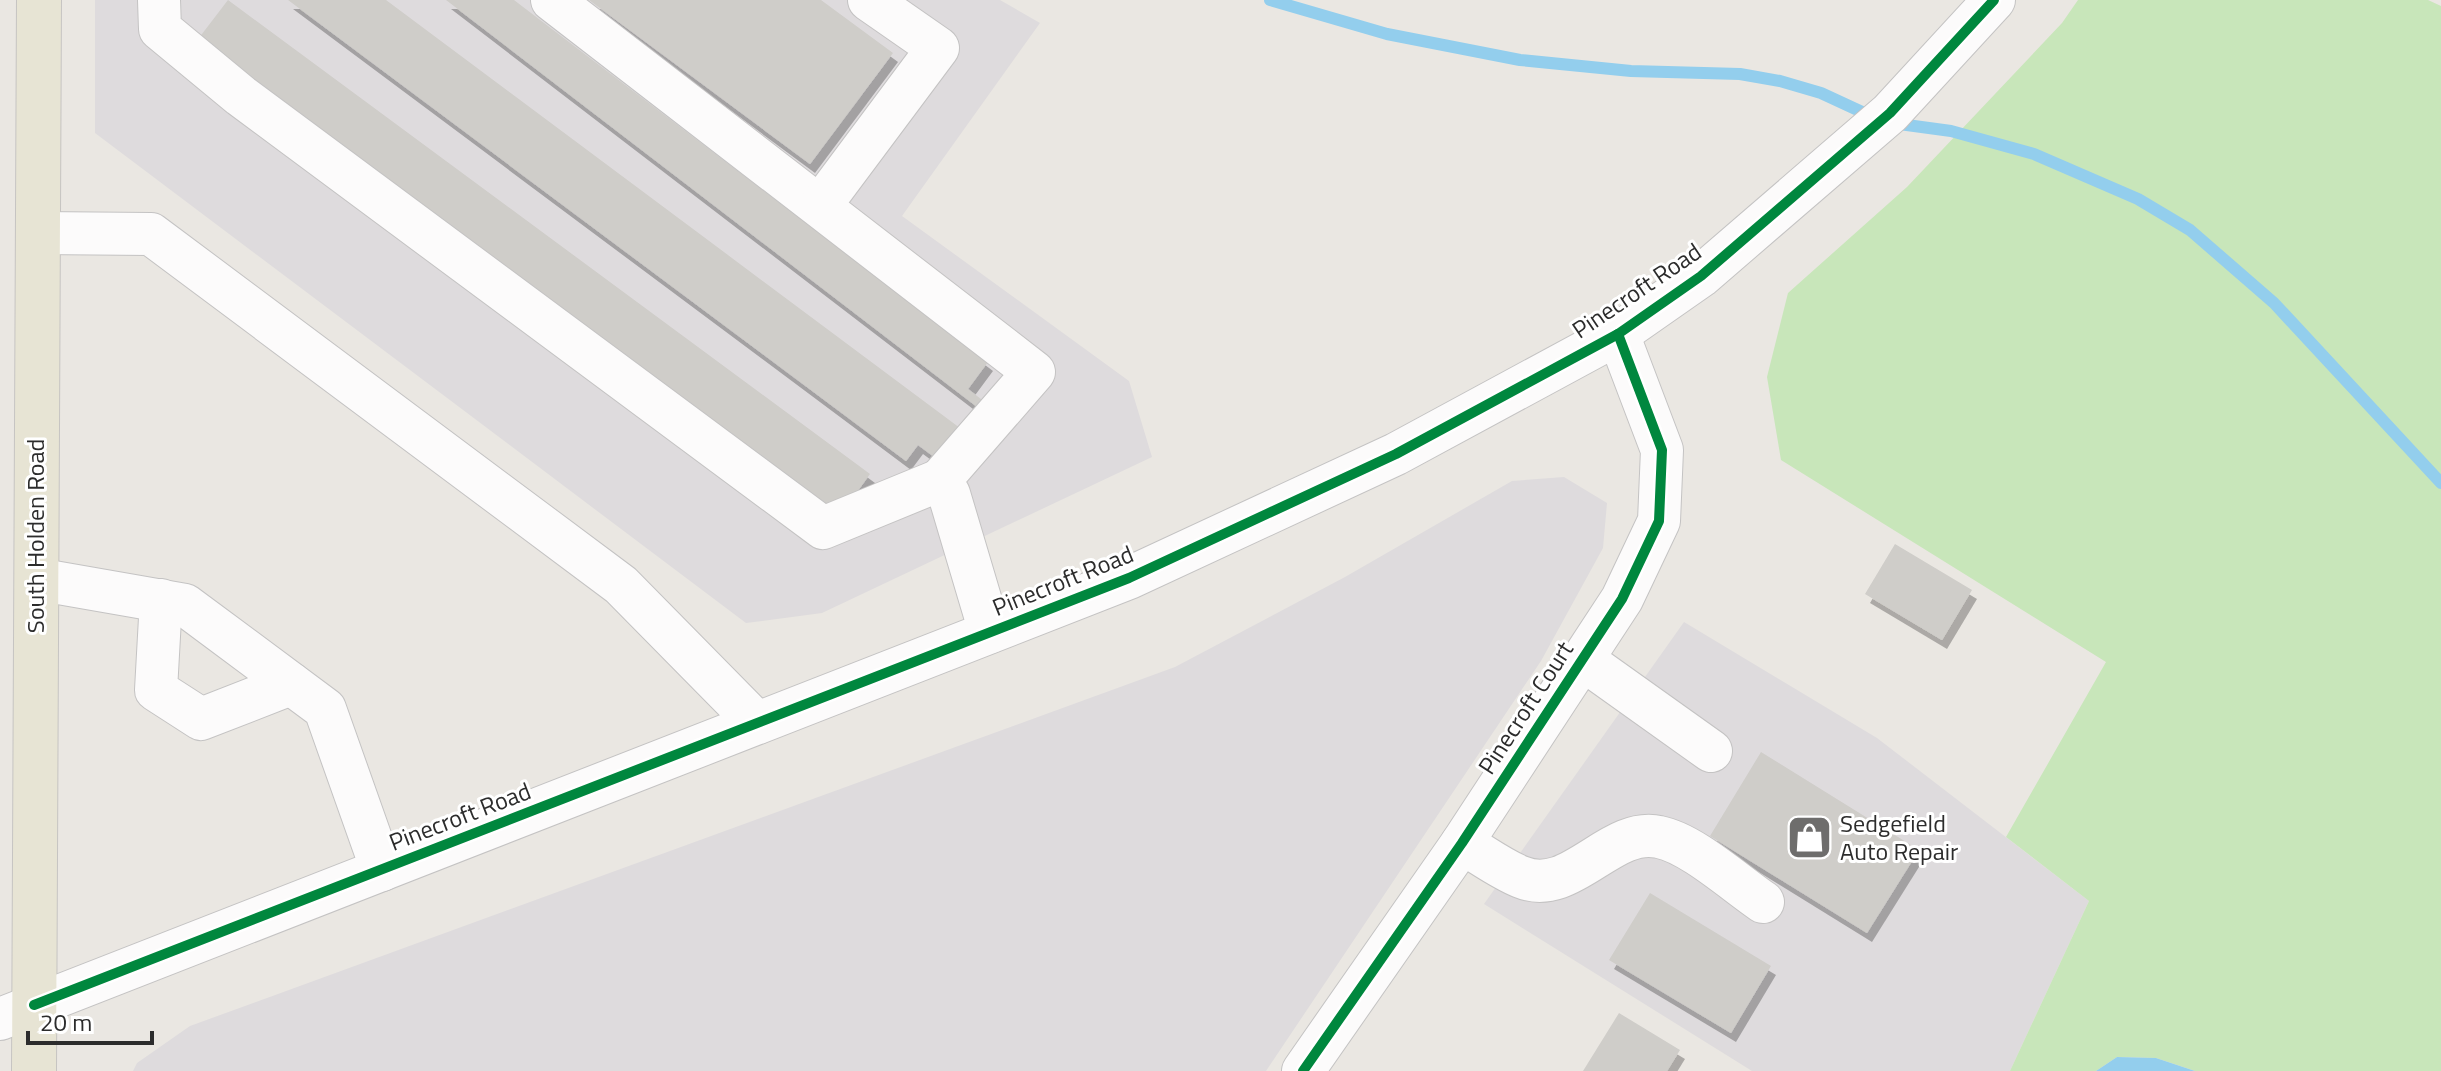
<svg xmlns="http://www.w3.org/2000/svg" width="2441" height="1071" font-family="'Titillium Web',sans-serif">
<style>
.industrial{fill:#dedbdd}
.green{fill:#c8e6ba}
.water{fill:#93ceed}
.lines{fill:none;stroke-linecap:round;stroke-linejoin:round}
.stream{stroke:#93ceed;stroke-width:12}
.building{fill:#cfcdc9;filter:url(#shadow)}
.minor-casing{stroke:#c4c3c3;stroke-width:44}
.major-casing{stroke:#c6c4c2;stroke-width:46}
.minor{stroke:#fcfbfb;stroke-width:42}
.major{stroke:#e7e4d4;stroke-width:44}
.cycleway-casing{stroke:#fff;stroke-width:15}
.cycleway{stroke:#00873e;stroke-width:10}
.labels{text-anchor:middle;stroke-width:6;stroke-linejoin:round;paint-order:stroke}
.street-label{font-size:24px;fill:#2c2c2c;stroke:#fff}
.poi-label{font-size:24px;fill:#2c2c2c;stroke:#fff;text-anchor:start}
</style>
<defs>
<filter id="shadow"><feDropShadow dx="5" dy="9" stdDeviation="0" flood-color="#0004"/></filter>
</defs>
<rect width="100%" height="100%" fill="#eae7e2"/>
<g class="industrial">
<polygon points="95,0 1000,0 1040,23 902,216 1129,381 1152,457 822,613 746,623 95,133"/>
<polygon points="1564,477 1607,503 1603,548 1541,661 1266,1071 133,1071 137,1063 190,1026 1175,667 1345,577 1512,481"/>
<polygon points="1684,622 1877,738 2089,901 2010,1071 1752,1071 1484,904"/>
</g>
<polygon class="green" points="2078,0 2428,0 2441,6 2441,1071 2195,1071 2156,1058 2117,1057 2096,1071 2010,1071 2089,901 2006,837 2106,662 1781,460 1767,377 1788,293 1907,187 2062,23"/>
<polygon class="water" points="2117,1057 2156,1058 2195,1071 2096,1071"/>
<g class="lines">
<g class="stream">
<polyline points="1270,0 1387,34 1520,60 1631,71 1740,74 1780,81 1821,93 1875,118"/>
<polyline points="1892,123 1951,131 2034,154 2138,199 2190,230 2274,303 2441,483"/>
</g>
</g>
<g class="building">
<polygon points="228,0 870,474 834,524 192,47"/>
<polygon points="288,0 386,0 968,434 945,465 918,445 906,461"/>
<polygon points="446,0 514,0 988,362 968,389 990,406 985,413"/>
<polygon points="589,0 821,0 893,53 810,164"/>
<polygon points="1895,544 1972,590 1942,640 1865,594"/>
<polygon points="1761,752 1919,850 1867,933 1710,836"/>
<polygon points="1650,893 1771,966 1731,1033 1609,960"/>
<polygon points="1619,1013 1680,1050 1667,1071 1583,1071"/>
</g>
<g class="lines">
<defs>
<g id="minor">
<polyline points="159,0 160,29 241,96 823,528 940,480"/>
<polyline points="552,0 1034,372 940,480 949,494 990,632"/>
<polyline points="820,206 938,48 869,0"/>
<polyline points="38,233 151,234 621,585 757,723"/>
<polyline points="36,579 185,605 325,709 382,870"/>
<polyline points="161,600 156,690 201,719 291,684"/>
<polyline points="1582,659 1711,751"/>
<path d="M1462,843C1481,854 1501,869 1521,877C1571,898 1610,826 1659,837C1691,843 1735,883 1763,902"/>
<polyline points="0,1019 1129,578 1396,454 1618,334 1701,276 1890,113 1994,0"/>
<polyline points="1303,1071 1462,843 1622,599 1659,521 1662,450 1618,334"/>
</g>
<polyline id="major" points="34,1071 39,0"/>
</defs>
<use href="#minor" class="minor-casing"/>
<use href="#major" class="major-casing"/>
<use href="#minor" class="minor"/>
<use href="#major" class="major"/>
<defs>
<g id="cycleway">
<polyline points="34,1005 1129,578 1396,454 1618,334 1701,276 1890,113 1994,0"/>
<polyline points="1303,1071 1462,843 1622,599 1659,521 1662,450 1618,334"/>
</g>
</defs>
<use href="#cycleway" class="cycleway-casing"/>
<use href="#cycleway" class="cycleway"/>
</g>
<defs>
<symbol id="shop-square" viewBox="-11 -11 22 22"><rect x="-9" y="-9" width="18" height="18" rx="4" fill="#6e6d6c" stroke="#fff"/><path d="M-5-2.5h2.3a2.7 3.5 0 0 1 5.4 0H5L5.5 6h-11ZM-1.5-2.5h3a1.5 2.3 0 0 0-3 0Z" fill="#fff"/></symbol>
</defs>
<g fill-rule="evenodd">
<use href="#shop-square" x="1784" y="812" width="51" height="51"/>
</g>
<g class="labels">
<g class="street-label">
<text transform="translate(1637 291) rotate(-34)" y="8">Pinecroft Road</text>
<text transform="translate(36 536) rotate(-90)" y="8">South Holden Road</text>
<text transform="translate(1063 581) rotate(-22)" y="8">Pinecroft Road</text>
<text transform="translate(1526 708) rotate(-57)" y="8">Pinecroft Court</text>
<text transform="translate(460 817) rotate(-21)" y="8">Pinecroft Road</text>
</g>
<g class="poi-label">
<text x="1840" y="832">Sedgefield<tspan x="1840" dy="28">Auto Repair</tspan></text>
</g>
</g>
<path d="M28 1031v12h124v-12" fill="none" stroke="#2c2c2c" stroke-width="4"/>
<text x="40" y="1031" font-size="24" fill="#2c2c2c" stroke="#ffffff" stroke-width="6" paint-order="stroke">20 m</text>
</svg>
